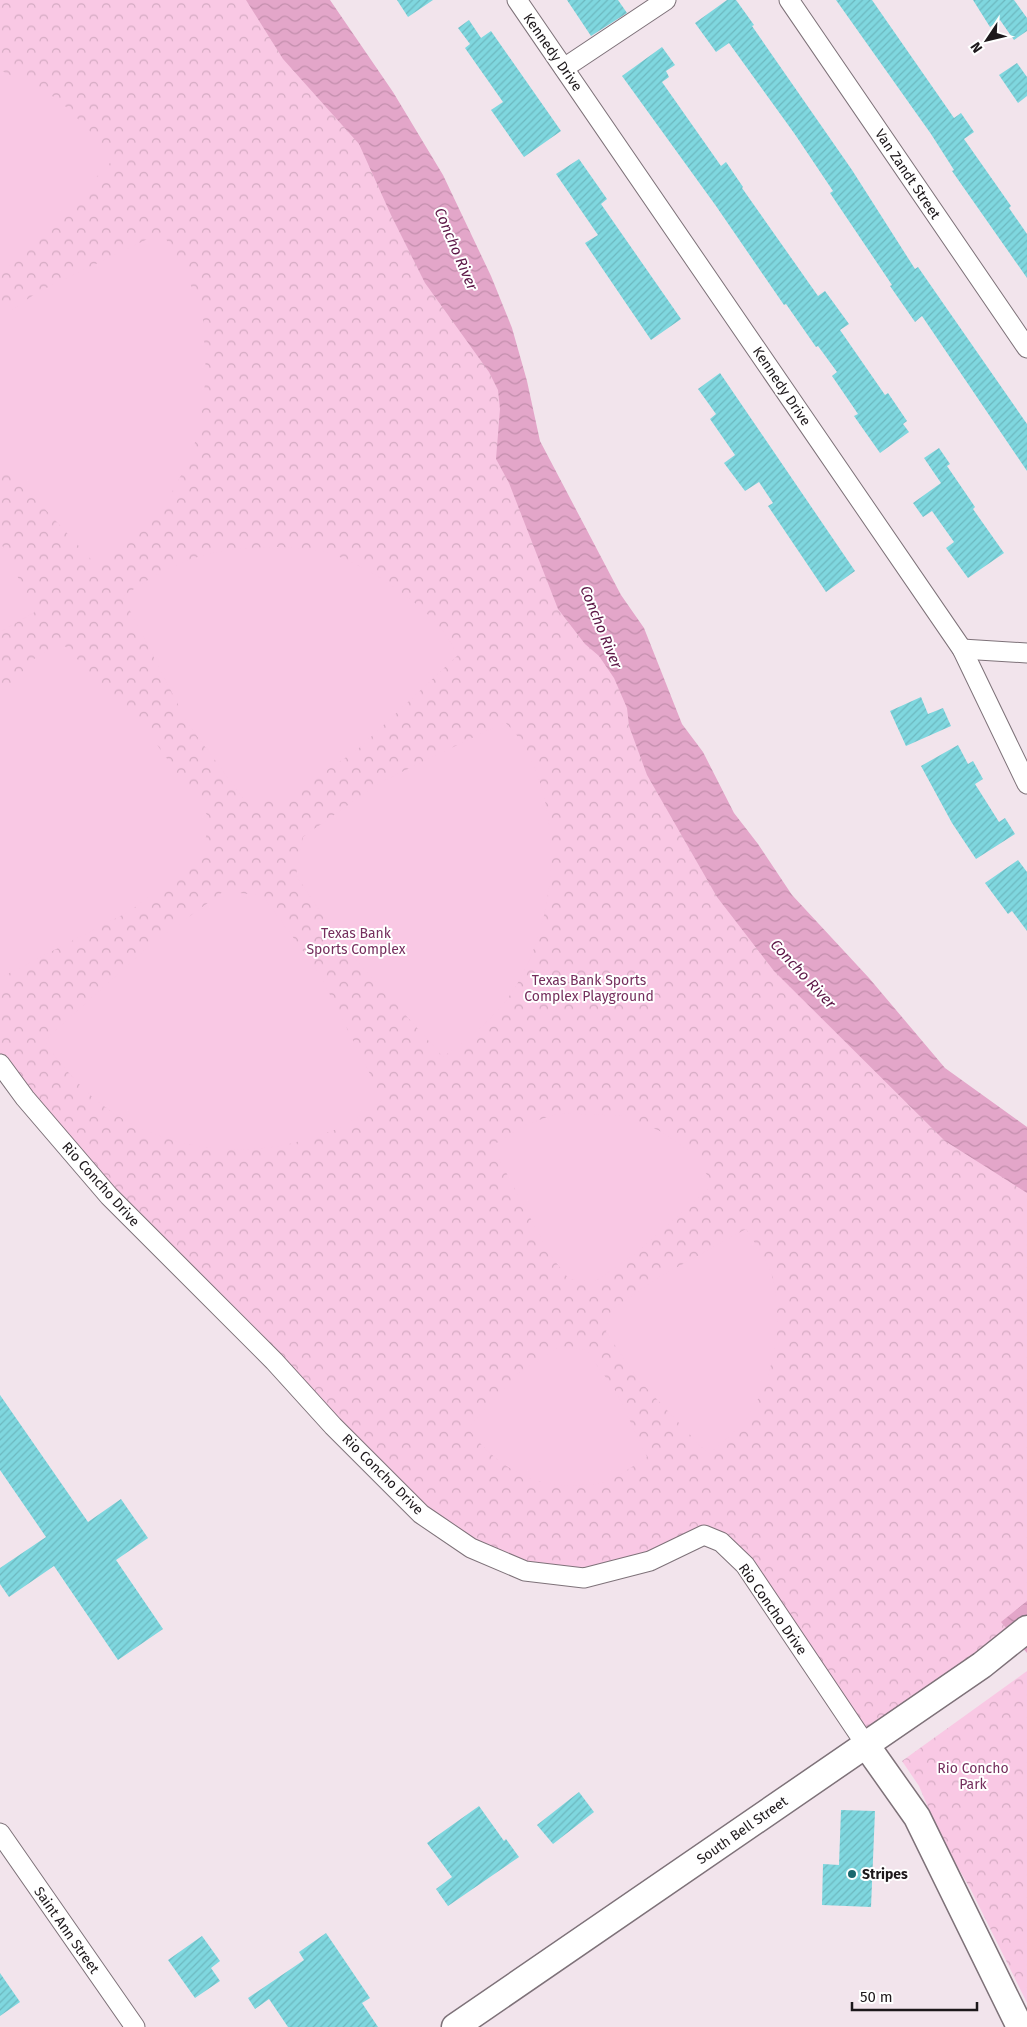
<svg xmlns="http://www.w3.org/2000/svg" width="1027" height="2027" font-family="'Fira Sans',sans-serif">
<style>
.park{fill:url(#park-crowns)}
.pitch{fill:#f9c8e4}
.water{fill:url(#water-waves)}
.building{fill:url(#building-hatch)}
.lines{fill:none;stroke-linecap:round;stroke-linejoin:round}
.street-casing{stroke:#7e7279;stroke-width:21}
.secondary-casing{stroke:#7e7279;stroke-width:29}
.street{stroke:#fff;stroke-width:19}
.secondary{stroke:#fff;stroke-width:26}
.poi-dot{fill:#1a676d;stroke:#fff;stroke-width:2}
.labels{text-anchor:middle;stroke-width:4;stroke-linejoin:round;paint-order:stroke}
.street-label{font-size:14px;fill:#1d181b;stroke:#fff}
.park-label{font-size:14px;fill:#752e5d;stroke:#fff}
.poi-label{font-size:14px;font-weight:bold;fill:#1d181b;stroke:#fff;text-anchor:start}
.water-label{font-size:15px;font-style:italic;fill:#5d1747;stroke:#fff}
</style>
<defs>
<pattern id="park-crowns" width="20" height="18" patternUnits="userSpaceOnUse" patternTransform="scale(1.25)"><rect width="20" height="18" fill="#f9c8e4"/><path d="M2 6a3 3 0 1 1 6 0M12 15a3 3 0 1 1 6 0" fill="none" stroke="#d5abc3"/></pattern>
<pattern id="water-waves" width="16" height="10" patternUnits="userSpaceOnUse" patternTransform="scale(1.25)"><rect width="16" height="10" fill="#e3a6c9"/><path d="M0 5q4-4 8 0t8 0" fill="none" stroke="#c28eac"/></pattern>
<pattern id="building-hatch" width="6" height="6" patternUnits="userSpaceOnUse" patternTransform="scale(1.25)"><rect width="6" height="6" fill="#7fd7df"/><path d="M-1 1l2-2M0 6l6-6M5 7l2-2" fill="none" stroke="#6db8bf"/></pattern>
</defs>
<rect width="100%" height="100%" fill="#f2e4ec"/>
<g class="park">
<polygon points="0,0 298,0 428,184 639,720 1027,1166 1027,1646 866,1745 745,1565 704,1535 584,1578 525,1571 421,1514 109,1196 0,1064"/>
<polygon points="1027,1671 1027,2003 971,1890 942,1840 919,1786 902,1761"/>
</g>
<g class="pitch">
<polygon points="0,70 58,99 89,130 111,162 16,261 0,272"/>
<polygon points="162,232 188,277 203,320 206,374 200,429 187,464 169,498 129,542 98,567 0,460 0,318 38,292"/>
<polygon points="0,541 35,612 0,632"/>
<path d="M277,547C291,548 306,548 319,551C356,557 419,600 441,629C448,637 453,647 458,655L357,750L279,802L244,799L188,724L123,597C155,573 190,555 230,550C245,547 261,548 277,547Z"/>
<polygon points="61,642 153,739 210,819 201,858 130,911 0,978 0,696 34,659"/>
<path d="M505,722C512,730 521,739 526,749C564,820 557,918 516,986C498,1016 470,1037 443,1057L338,939L296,875L303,837L379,783Z"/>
<path d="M224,891L263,896L319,973L374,1082L383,1100C369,1109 356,1119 341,1127C334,1131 324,1133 316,1136C250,1160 172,1152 112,1112C84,1093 63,1068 44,1041L148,947Z"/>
<polygon points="558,1113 626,1116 662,1132 689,1151 714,1184 636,1253 594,1282 569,1279 550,1255 492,1146 523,1126"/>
<path d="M746,1229C756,1245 770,1264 774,1283C784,1331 771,1394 737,1429C728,1438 718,1446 708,1454L637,1378L606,1332L611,1310L656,1279Z"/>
<path d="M560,1346L586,1350L617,1393L647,1457C633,1466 617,1478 601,1483C595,1485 588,1484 582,1485C535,1490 494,1465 468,1428L516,1375Z"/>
</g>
<g class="water">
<polygon points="246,0 330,0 393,92 443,175 491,276 512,328 527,381 540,441 621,595 644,628 682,724 703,752 734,813 758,844 792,895 869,978 945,1068 1027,1127 1027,1193 945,1141 774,971 717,897 647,775 629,726 627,708 614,678 599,656 585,644 558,609 509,483 496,459 500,409 498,390 489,372 425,283 391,215 359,144 283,59"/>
<polygon points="1027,1601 1027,1653 1001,1622"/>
</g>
<g class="building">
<polygon points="397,0 433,0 408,17"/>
<polygon points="567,0 618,0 627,13 591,36"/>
<polygon points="727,0 736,0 754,25 752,26 852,170 915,269 918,267 936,293 1027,424 1027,471 922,316 915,322 890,286 892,285 830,193 833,191 794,133 729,43 716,52 695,23"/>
<polygon points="836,0 872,0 954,118 961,113 974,132 964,139 1011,206 1009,208 1027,234 1027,278 952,171 954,170 931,134"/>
<polygon points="973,0 1014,0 1027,18 1027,31 1014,40 1000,20 990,27"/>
<polygon points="469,20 481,38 491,31 561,131 524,157 491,110 503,102 465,48 470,44 458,28"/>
<polygon points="662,47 675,65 666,71 669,77 662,82 721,166 726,162 743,187 742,188 818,296 825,291 849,324 840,330 885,395 888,393 907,421 903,424 909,432 880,453 854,416 858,414 832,376 837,372 818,346 816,347 786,304 784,305 716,206 622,76"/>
<polygon points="1017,63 1027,77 1027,96 1018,103 999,75"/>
<polygon points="579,159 607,199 601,204 681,319 651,340 585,243 598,235 556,174"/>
<polygon points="720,373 855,571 826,592 768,506 773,503 759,482 745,491 724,463 735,455 710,419 716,414 698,389"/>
<polygon points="939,448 950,464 947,466 975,507 973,509 1004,553 968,578 946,548 954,542 932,511 923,517 913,503 941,483 924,458"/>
<polygon points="921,697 928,714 943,708 951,726 906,746 890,711"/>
<polygon points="958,745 968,764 973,761 983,779 975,784 999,822 1005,818 1015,834 976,859 952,823 921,766"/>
<polygon points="1018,860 1027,872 1027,931 1012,911 1008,914 985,883"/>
<polygon points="0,1395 88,1522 121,1499 148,1538 116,1560 163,1629 118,1660 54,1566 9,1597 0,1584 0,1568 46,1537 0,1470"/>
<polygon points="579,1792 594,1812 553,1844 537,1825"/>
<polygon points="479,1806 504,1841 506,1839 519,1857 448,1906 436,1889 452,1877 427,1843"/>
<polygon points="841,1810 875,1811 871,1907 822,1905 823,1864 839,1865"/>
<polygon points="326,1933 370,1998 362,2003 378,2027 288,2027 269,1999 255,2009 248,1998 304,1960 299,1952"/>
<polygon points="202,1936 220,1961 211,1968 220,1981 195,1998 168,1960"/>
<polygon points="0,1973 20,2002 0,2016"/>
</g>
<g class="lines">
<defs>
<g id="street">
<polyline points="517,0 962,649 1027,784"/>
<polyline points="789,0 1027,348"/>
<polyline points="564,68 666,0"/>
<polyline points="962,649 1027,653"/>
<polyline points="0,1064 25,1098 109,1196 274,1361 333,1426 421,1514 471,1548 525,1571 584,1578 650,1561 704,1535 721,1542 745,1565 866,1745"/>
<polyline points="0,1833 135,2027"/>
</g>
<g id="secondary">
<polyline points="866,1745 917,1817 1020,2027"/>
<polyline points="455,2027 982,1665 1027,1629"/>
</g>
</defs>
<use href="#street" class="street-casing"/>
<use href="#secondary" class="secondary-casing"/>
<use href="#street" class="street"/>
<use href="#secondary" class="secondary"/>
</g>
<circle class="poi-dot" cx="852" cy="1874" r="5"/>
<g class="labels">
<g class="street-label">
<text transform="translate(553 52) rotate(55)" y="5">Kennedy Drive</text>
<text transform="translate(908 174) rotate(56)" y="5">Van Zandt Street</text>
<text transform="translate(782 386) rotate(56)" y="5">Kennedy Drive</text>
<text transform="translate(101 1184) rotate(48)" y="5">Rio Concho Drive</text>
<text transform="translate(383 1474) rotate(45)" y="5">Rio Concho Drive</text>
<text transform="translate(773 1609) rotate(55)" y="5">Rio Concho Drive</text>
<text transform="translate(742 1830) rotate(-35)" y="5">South Bell Street</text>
<text transform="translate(67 1930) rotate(55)" y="5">Saint Ann Street</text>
</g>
<g class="park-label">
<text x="356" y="938">Texas Bank<tspan x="356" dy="16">Sports Complex</tspan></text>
<text x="589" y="985">Texas Bank Sports<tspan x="589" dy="16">Complex Playground</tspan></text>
<text x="973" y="1773">Rio Concho<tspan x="973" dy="16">Park</tspan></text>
</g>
<g class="poi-label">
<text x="862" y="1879">Stripes</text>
</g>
<g class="water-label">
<text transform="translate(456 249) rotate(67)" y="5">Concho River</text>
<text transform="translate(601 627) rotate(68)" y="5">Concho River</text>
<text transform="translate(803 974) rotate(47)" y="5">Concho River</text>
</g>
</g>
<g transform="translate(987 40) rotate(235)" stroke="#ffffff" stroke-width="4" paint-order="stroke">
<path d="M0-4L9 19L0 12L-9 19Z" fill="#1d181b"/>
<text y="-8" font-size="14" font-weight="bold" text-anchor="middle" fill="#1d181b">N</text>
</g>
<path d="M852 2002v8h125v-8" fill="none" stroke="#1d181b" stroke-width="2.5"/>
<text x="860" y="2002" font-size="15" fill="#1d181b" stroke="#ffffff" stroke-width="4" paint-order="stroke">50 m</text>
</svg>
